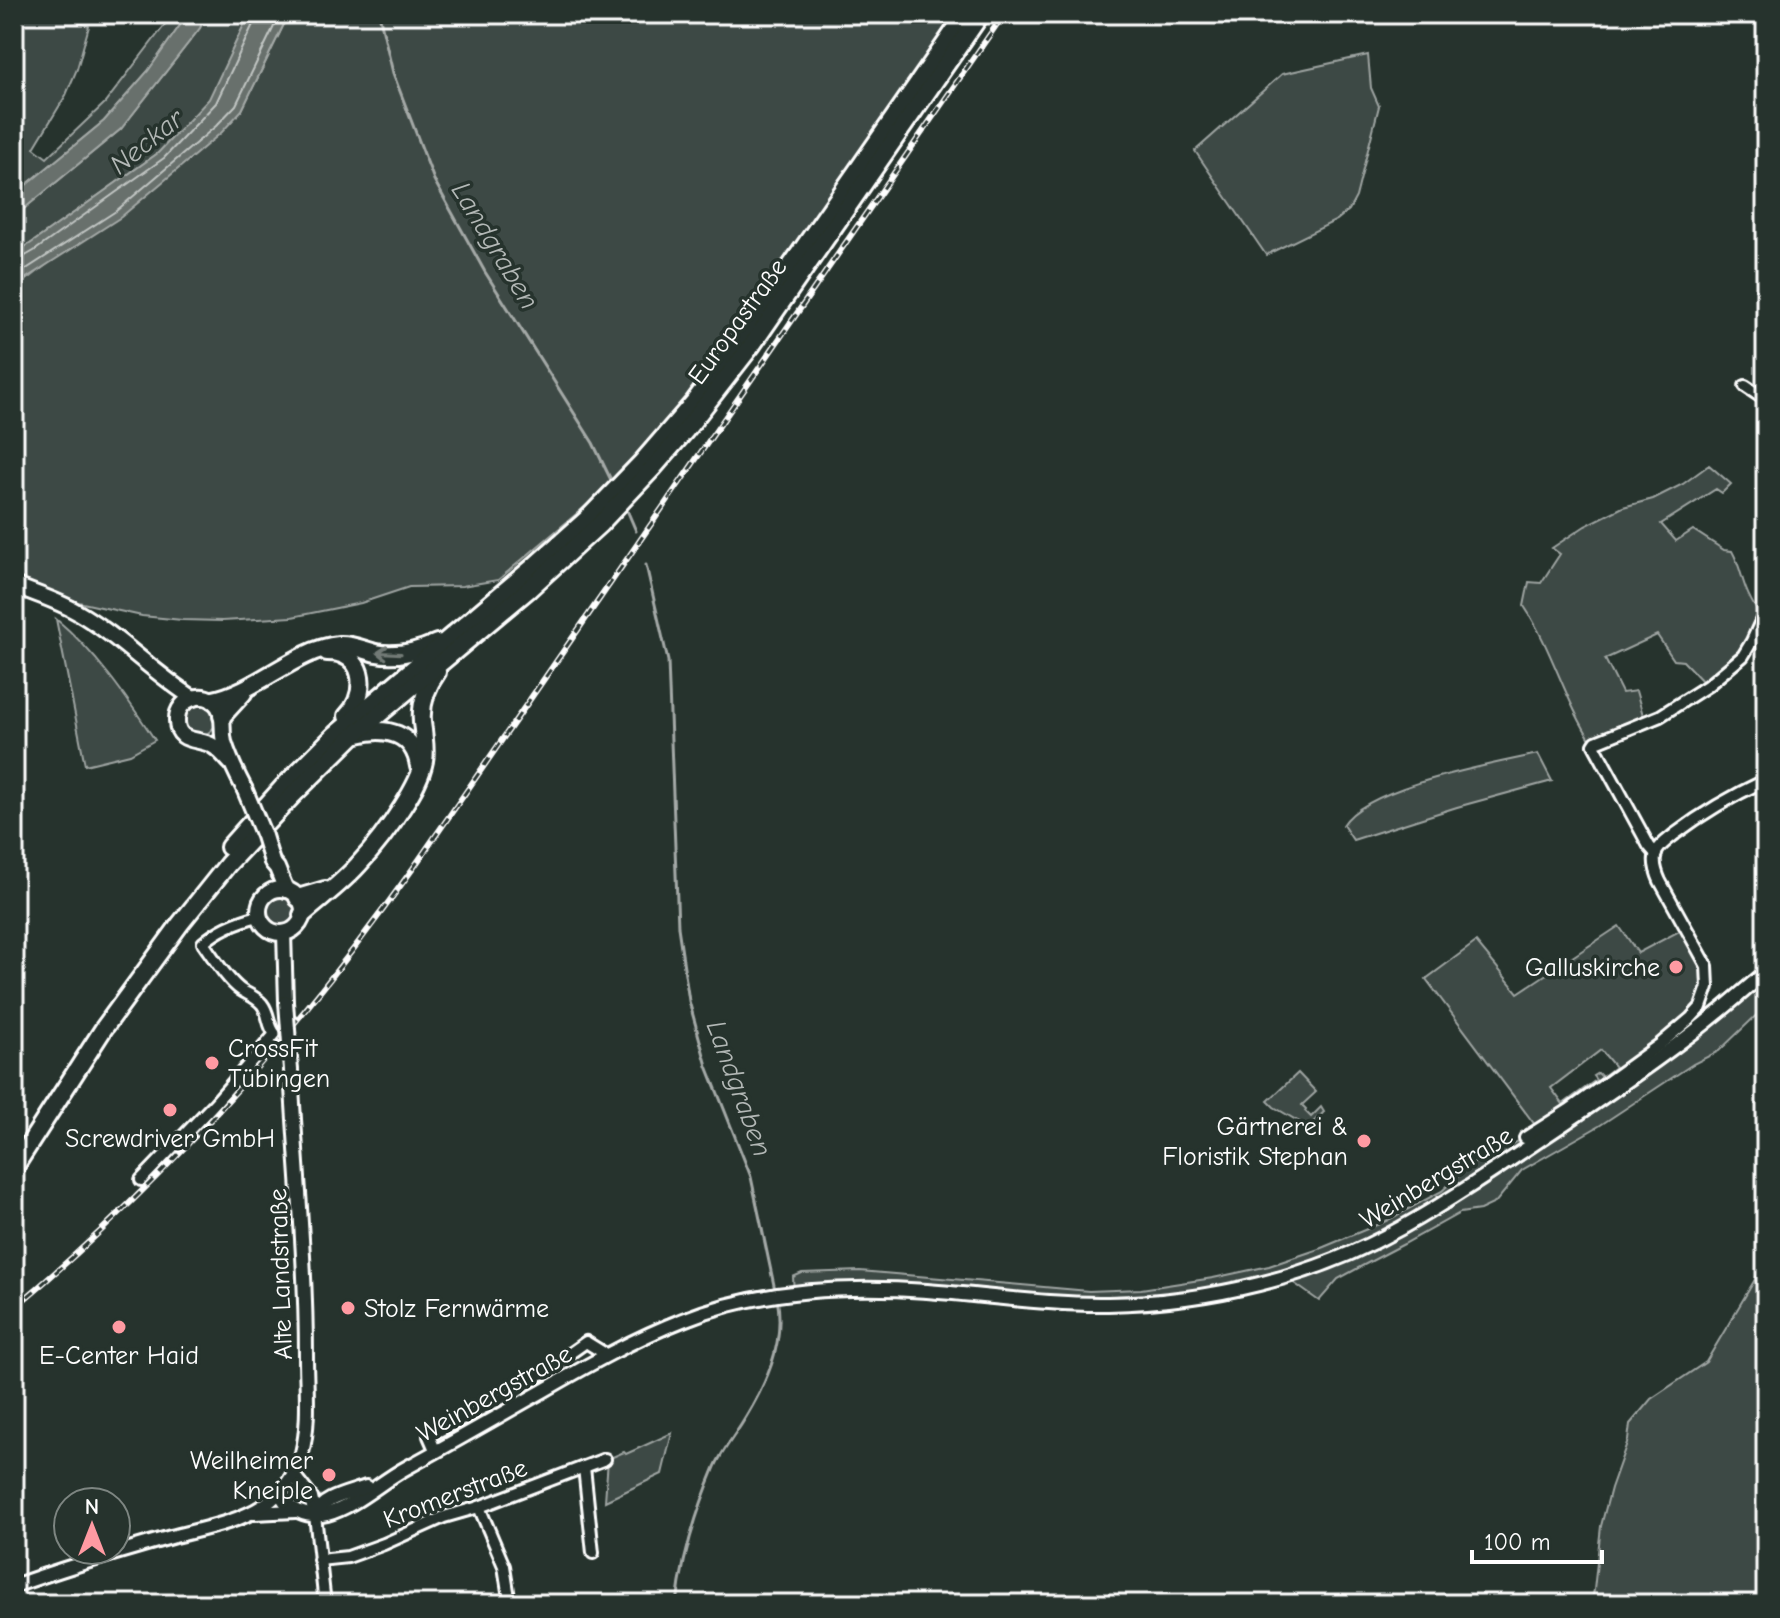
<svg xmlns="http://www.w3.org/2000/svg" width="1780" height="1618" font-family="'Comic Neue',sans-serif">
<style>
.green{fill:#3e4944;stroke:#9ea4a2;stroke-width:2;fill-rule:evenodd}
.water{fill:#67706c;stroke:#a4a9a7;stroke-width:2}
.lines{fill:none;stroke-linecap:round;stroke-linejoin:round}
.shore{stroke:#c2c6c4;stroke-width:2}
.stream{stroke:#a4a9a7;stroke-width:3}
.minor-casing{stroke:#fff;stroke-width:16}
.tertiary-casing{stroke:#fff;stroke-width:18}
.secondary-casing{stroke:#fff;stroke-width:20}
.primary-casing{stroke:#fff;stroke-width:22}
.minor{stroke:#26332d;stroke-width:10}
.tertiary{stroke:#26332d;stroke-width:12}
.secondary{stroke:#26332d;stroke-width:14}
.primary{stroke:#26332d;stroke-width:16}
.rail-casing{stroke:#fff;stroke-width:6}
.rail{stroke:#26332d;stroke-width:3;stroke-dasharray:9;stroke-linecap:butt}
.tertiary-bridge-casing{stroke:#fff;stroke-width:18;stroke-linecap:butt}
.secondary-bridge-casing{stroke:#fff;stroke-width:20;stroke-linecap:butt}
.tertiary-bridge{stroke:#26332d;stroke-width:12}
.secondary-bridge{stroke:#26332d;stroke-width:14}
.oneway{stroke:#727a76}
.poi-dot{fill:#ff9aa2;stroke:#26332d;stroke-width:3}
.labels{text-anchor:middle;stroke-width:7;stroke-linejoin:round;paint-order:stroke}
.street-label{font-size:26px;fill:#fff;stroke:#26332d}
.poi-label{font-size:26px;fill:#fff;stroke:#26332d;text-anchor:end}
.water-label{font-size:28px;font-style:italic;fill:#b3b8b6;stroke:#26332d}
</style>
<rect width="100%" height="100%" fill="#26332d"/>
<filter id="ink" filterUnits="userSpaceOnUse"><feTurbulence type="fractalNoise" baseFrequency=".0125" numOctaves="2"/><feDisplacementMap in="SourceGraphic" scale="16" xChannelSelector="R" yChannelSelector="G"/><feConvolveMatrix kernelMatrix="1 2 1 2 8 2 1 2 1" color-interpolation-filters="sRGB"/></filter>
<g filter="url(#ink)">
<g class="green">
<polygon points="14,14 57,14 89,26 77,69 66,95 34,148 47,158 105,103 164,26 170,14 188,14 148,71 104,121 14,195"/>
<polygon points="206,14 249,14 210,99 158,153 30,244 14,253 14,217 121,129 200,28"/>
<polygon points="289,14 960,14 724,351 644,450 619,478 498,580 462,586 409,587 361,603 292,617 222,621 182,620 142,616 78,602 14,577 14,286 31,277 242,110"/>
<polygon points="1368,55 1371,88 1379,106 1356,197 1349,210 1337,220 1266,255 1195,151 1282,74"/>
<path d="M1709,465L1731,484L1722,493L1716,489L1661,524L1676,541L1693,530L1724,550L1732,551C1739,563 1741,576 1746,589C1750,600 1756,609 1762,619L1752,641L1707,686L1683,661L1674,660L1657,635L1605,659L1622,693L1636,691L1645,722L1594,745C1565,702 1553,650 1524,606L1529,582L1541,583L1560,554L1552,548L1585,526L1623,507L1653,499L1683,484Z"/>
<path d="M56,619C95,651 127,698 155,740L130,754L85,765Z"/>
<circle cx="200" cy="719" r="16"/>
<path d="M1538,754L1552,781L1457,807L1353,840L1343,825C1367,786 1493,764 1538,754Z"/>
<circle cx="281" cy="911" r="16"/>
<path d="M1619,926L1638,953L1685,928L1707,966L1701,1007L1711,1017L1766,972V1006L1719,1051L1693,1064L1599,1126L1522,1170L1495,1203L1480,1210L1460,1213L1404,1244L1362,1266L1338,1279L1319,1301L1284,1276L1251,1285L1109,1304L926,1291L794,1292L793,1277L802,1273L860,1271L1089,1291L1141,1289L1213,1278L1269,1266L1319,1249L1386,1221L1442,1191L1470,1165L1525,1138L1538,1129L1426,979L1476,942L1518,993ZM1601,1050L1615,1067L1602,1077L1598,1073L1593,1076L1596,1080L1563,1104L1551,1088Z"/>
<polygon points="1298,1073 1316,1092 1302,1105 1306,1109 1305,1111 1311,1117 1321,1107 1324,1112 1308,1127 1274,1107 1268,1101"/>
<polygon points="1766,1261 1766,1604 1591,1604 1594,1590 1601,1526 1611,1488 1628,1440 1630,1424 1651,1399 1706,1362"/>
<polygon points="672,1433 662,1474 605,1501 608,1459 624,1452 626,1454"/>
</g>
<g class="water">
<polygon points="188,14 206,14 200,28 121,129 14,217 14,195 104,121 148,71"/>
<polygon points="249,14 289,14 242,110 222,132 121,217 14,286 14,253 30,244 158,153 209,99"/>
</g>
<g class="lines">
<g class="shore">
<polyline points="14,260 20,259 34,251 164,158 216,103 255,20 256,14"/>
<polyline points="14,277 116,211 216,126 236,105 280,14"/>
</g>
<g class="stream">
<polyline points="379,14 393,73 434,180 485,272 593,443 612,482"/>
<polyline points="627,510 636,531"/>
<polyline points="646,565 668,661 678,927 689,1001 707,1066 751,1177 775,1290"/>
<path d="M677,1604C682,1557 697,1510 715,1467C721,1453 732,1439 741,1425C765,1387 786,1344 777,1298"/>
</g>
<defs>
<g id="minor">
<polyline points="1745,386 1766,400"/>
<polyline points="1656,854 1649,846 1594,745 1596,742 1660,716 1707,686 1743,656 1752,641 1762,619 1766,621"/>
<path d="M1525,1138L1569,1110L1659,1045L1691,1018L1701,1007L1708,987L1707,966L1660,881C1656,872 1652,860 1657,851C1661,844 1669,839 1675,834C1704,812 1734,795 1766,780"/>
<path d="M141,1180L215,1103L275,1034C267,1025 270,1014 262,1004C256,997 249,995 241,990C227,980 213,957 203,943C220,928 238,921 259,916"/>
<polyline points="436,1452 429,1436 518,1390 586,1342 607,1355"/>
<polyline points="584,1467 593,1553"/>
<polyline points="479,1507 504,1566 510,1604"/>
<polyline points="315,1515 325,1604"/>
<polyline points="319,1560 348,1557 384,1544 444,1517 479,1507 605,1459"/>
</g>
<g id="tertiary">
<polyline points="284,933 286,1002"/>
<polyline points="293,1475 311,1498 315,1515"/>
<path d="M280,1492C286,1510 309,1519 327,1514C356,1506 380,1482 406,1468C452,1443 497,1417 543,1391C588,1365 634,1339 683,1320C760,1289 845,1285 927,1291C987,1295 1047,1305 1108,1304C1208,1302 1313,1278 1401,1228C1449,1201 1495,1170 1541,1139C1589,1107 1637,1075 1683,1040C1712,1019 1739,995 1766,972"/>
<polyline points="254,1513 295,1511"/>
<path d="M315,1515C321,1498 350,1493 366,1487"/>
<path d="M14,1586C66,1567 118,1552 171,1537C201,1529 237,1523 263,1506C282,1493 296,1475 302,1453C310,1421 306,1388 306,1356C306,1260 296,1165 291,1070"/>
</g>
<g id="secondary">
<path d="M14,585C35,594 57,600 77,612C119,636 152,672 193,698"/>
<path d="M231,763C226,758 220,750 213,746C200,737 176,745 177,719C177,699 205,688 218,706C225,716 221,730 224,742C229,758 236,773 244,788"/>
<polyline points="272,862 277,868 286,890"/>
<circle cx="281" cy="911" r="22"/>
</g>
<g id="primary">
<path d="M327,652C332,652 337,652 341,654C368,663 364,700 347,716"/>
<path d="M213,700C256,692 296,649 339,645C351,644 364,650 376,653C397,657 417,652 437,643"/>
<polyline points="222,716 243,693"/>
<path d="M358,734C386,726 414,733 419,766"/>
<polyline points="229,847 282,788 336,734 532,568 587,519 642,462 694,402 740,339 966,14"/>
<polyline points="298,898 325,890"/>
<path d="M302,915C321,898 341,884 358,865C375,847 390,827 403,806C412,792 421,777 424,761C426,750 424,741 423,730C419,708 424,690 437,672"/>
<polyline points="14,1168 104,1028 180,924 228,864 292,796 353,736 529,589 600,524 653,468 685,431 752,345 981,14"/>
</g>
</defs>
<use href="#minor" class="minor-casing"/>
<use href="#tertiary" class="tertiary-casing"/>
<use href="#secondary" class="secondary-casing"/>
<use href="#primary" class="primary-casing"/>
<use href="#minor" class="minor"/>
<use href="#tertiary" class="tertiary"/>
<use href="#secondary" class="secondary"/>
<use href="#primary" class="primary"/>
<defs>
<path id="rail" d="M14,1308C167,1180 298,1030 414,867L1004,14"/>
</defs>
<use href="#rail" class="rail-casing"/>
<use href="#rail" class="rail"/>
<defs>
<polyline id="tertiary-bridge" points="286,1002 291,1070"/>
<polyline id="secondary-bridge" points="244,788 264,836 272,862"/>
</defs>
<use href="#tertiary-bridge" class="tertiary-bridge-casing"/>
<use href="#secondary-bridge" class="secondary-bridge-casing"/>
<use href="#tertiary-bridge" class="tertiary-bridge"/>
<use href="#secondary-bridge" class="secondary-bridge"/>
</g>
<defs><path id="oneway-shaft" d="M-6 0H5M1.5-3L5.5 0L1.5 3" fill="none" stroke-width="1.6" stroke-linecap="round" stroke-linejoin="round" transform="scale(2)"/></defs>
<use class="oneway" href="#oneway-shaft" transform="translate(389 653) rotate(-177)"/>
</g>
<g class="poi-dot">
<circle cx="1676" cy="967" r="8"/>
<circle cx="212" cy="1063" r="8"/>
<circle cx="170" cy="1110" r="8"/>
<circle cx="1364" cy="1141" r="8"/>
<circle cx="348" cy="1308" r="8"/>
<circle cx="119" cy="1327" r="8"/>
<circle cx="329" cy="1475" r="8"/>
</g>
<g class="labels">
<g class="street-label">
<text transform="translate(737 321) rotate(-54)" y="9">Europastraße</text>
<text transform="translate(1436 1177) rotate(-31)" y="9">Weinbergstraße</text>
<text transform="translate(280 1274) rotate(-92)" y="9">Alte Landstraße</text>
<text transform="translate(494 1393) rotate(-29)" y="9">Weinbergstraße</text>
<text transform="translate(455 1493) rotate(-21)" y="9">Kromerstraße</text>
</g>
<g class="poi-label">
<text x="1660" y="976">Galluskirche</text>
<text x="228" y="1057" text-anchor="start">CrossFit<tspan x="228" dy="30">Tübingen</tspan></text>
<text x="1348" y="1135">Gärtnerei &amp;<tspan x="1348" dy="30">Floristik Stephan</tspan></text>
<text x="170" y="1147" text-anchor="middle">Screwdriver GmbH</text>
<text x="364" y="1317" text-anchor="start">Stolz Fernwärme</text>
<text x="119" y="1364" text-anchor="middle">E-Center Haid</text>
<text x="313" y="1469">Weilheimer<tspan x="313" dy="30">Kneiple</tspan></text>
</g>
<g class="water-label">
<text transform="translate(146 141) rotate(-39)" y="10">Neckar</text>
<text transform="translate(496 245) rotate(59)" y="10">Landgraben</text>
<text transform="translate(740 1088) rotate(70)" y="10">Landgraben</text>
</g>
</g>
<rect width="1780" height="1618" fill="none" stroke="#26332d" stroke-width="48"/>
<rect x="24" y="24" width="1732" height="1570" fill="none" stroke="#fff" stroke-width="3" filter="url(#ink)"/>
<g transform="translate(92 1526)"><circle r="38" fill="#26332d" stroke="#7d8581" stroke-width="2"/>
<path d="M0-6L14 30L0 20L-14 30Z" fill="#ff9aa2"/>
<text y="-12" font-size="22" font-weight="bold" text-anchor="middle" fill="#ffffff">N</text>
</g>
<path d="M1472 1550v12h130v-12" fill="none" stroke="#ffffff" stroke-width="4"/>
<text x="1484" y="1550" font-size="24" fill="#ffffff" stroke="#26332d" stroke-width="6" paint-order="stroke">100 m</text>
</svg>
